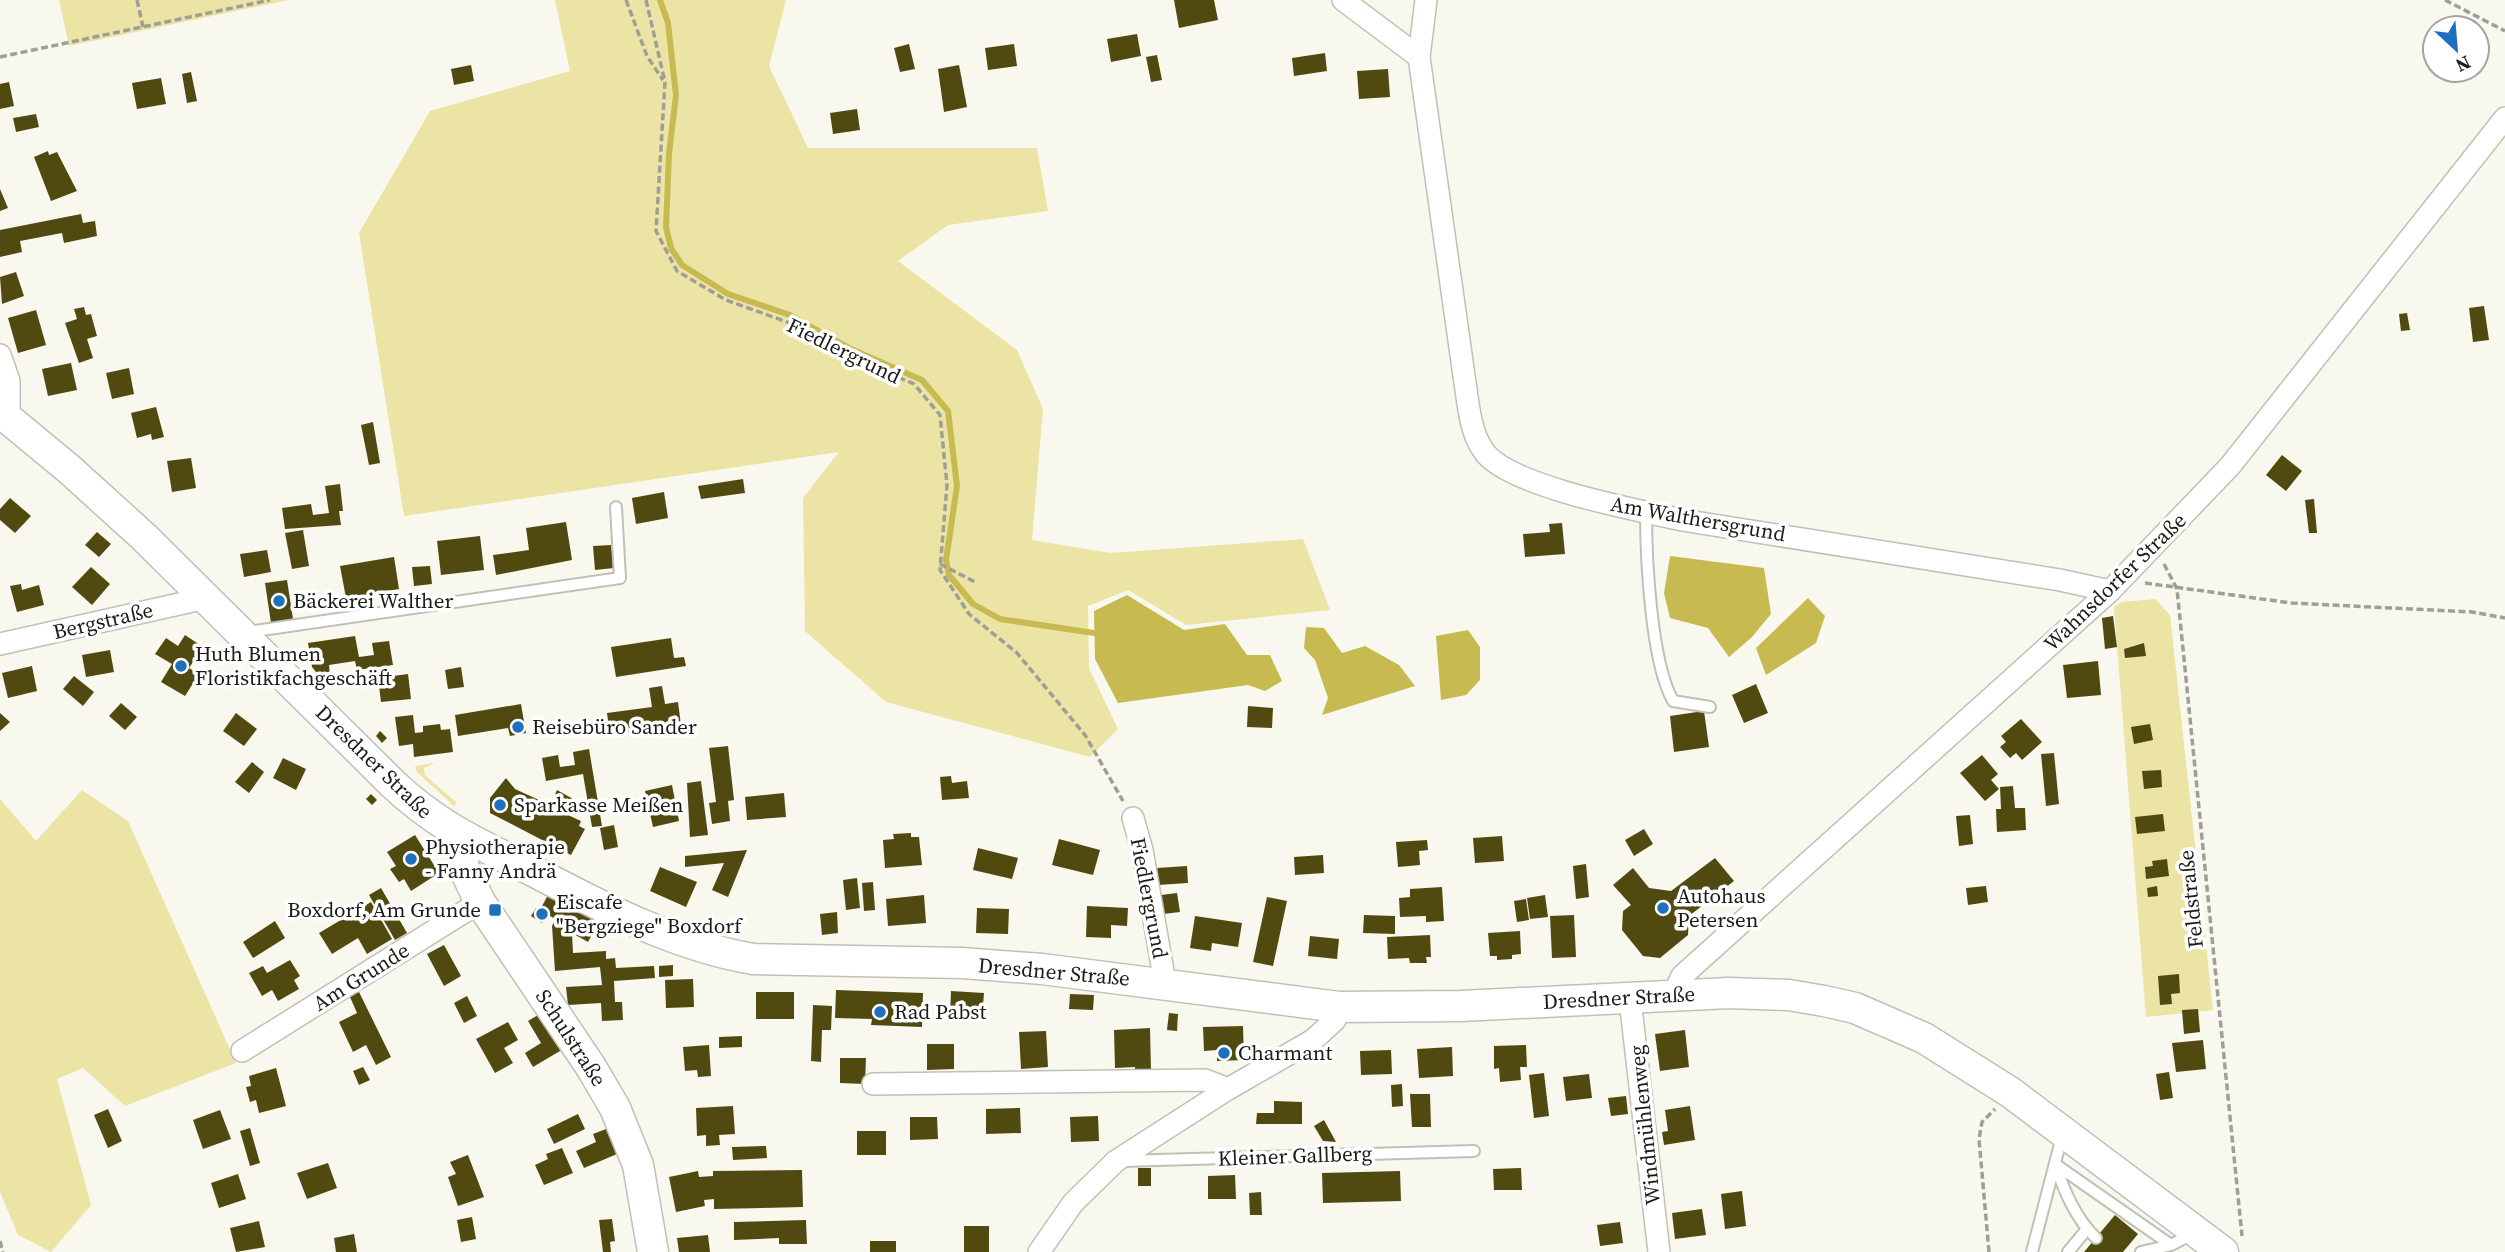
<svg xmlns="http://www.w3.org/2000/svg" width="2505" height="1252" font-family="'Source Serif 4',serif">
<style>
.green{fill:#ece4a4}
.water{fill:#c7ba51}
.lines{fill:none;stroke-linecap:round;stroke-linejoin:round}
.stream{stroke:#c7ba51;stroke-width:6}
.building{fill:#514a10}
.lane-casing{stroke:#c1c0b6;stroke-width:14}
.street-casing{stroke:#c1c0b6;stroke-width:24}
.secondary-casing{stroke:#c1c0b6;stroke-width:33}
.path{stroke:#9f9e97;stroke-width:3.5;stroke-dasharray:7 3.5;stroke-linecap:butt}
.lane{stroke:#fff;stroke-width:10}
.street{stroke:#fff;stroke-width:21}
.secondary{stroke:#fff;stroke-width:30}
.poi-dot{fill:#1e6fbe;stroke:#fff;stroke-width:2.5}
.labels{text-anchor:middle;stroke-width:7;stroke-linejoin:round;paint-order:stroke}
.street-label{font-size:21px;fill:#1b1b17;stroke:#fff}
.poi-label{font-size:21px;fill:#1b1b17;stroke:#fff;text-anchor:start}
</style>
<rect width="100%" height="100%" fill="#f9f8ee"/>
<g class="green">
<polygon points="59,0 288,0 69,46"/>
<polygon points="555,0 786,0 769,66 808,148 1037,148 1048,211 948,225 898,261 1017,350 1043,409 1032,540 1110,553 1303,539 1330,610 1186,625 1128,590 1088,606 1089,668 1118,729 1090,757 886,702 805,631 803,498 839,452 404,516 359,233 430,111 570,71"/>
<polygon points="2155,599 2170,615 2213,1010 2146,1017 2114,607 2122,602"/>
<polygon points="435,763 424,768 425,775 457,803 454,806 417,772 415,766"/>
<polygon points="82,790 128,821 236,1063 125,1106 83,1068 57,1079 91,1205 51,1252 18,1235 0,1192 0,799 36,841"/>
</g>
<g class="water">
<polygon points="1670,556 1764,568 1771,614 1752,637 1729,657 1708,628 1670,618 1664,593"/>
<polygon points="1127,595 1184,630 1225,624 1247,655 1270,655 1282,681 1265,691 1248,685 1118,703 1095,659 1094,611"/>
<polygon points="1808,598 1825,616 1816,643 1766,675 1756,648"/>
<polygon points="1306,627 1324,628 1342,653 1365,646 1399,665 1415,686 1322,715 1328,698 1315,660 1304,648"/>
<polygon points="1468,630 1480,647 1480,680 1466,695 1441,700 1436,636"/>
</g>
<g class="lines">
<polyline class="stream" points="660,0 668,23 676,95 669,154 666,227 671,248 682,265 728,294 790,315 851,349 922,380 948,411 957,486 946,560 949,575 973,604 1000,619 1094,633"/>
</g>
<g class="building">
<polygon points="1174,0 1214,0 1218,20 1179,28"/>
<polygon points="1137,34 1141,56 1111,62 1107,39"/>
<polygon points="909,44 915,69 900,72 894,48"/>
<polygon points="1014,44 1017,66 988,70 985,48"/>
<polygon points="1325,53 1327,71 1294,76 1292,58"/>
<polygon points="1157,55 1162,80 1151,82 1146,57"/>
<polygon points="471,65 474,81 454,85 451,69"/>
<polygon points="959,65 967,107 944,112 938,69"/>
<polygon points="1388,69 1390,97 1359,99 1357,71"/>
<polygon points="191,72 197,101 187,103 182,74"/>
<polygon points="161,78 166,104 137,109 132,83"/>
<polygon points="9,82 14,106 0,109 0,84"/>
<polygon points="857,109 860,130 833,134 830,113"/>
<polygon points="36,114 39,127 16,132 13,118"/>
<polygon points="48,151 49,155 57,152 77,191 51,201 34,157"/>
<polygon points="0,189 8,208 0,211"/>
<polygon points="81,214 83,223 95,221 97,236 64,243 62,233 20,241 22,252 0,257 0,230"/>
<polygon points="16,272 24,296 2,304 0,277"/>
<polygon points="2484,306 2489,340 2473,342 2469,308"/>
<polygon points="84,307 86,315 91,314 97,336 87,339 93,358 79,363 65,323 77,319 74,309"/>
<polygon points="36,310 46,345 18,353 8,318"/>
<polygon points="2407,313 2410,330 2401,331 2399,314"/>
<polygon points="71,363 77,390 48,396 42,369"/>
<polygon points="129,368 134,394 112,399 106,373"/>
<polygon points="156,407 164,437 152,440 151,434 137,438 131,413"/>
<polygon points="373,422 380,463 369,465 361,425"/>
<polygon points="2282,455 2302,471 2286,491 2266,475"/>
<polygon points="191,458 196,488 172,492 167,461"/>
<polygon points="743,479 745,493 701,499 698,486"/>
<polygon points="340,484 343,511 339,511 341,525 285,529 282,508 311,504 313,515 329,513 325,486"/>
<polygon points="664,492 668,518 636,524 632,498"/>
<polygon points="10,498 31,516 15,533 0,520 0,509"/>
<polygon points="2314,499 2317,533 2309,533 2305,500"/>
<polygon points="566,522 572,560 496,575 493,555 529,550 526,528"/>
<polygon points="1562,523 1565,554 1525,557 1523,534 1550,532 1549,524"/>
<polygon points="303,530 309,566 292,569 285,533"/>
<polygon points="97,532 111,544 99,557 85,545"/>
<polygon points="480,536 484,570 441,575 437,541"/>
<polygon points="611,545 614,568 595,570 593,546"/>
<polygon points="267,550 271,572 244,577 240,554"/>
<polygon points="394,557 399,589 346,598 340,566"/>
<polygon points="430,566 432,584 414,586 412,567"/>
<polygon points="91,567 110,584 92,605 72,587"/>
<polygon points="287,580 293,619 271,623 265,583"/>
<polygon points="21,584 22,590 39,585 44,605 17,612 10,586"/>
<polygon points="2113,616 2117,647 2105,649 2102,618"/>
<polygon points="185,635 203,647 189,668 199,674 185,696 161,682 172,664 155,654 166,638 178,646"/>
<polygon points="355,636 359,657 374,655 372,643 389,641 393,665 357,670 355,661 329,665 330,676 320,677 312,667 308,643"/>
<polygon points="671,638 674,658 684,657 686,666 616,677 611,647"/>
<polygon points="2144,643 2146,656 2125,658 2124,649"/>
<polygon points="110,650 114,672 86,677 82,655"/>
<polygon points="2098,661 2101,695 2067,698 2063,665"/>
<polygon points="32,666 37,691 8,698 2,673"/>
<polygon points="461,667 464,687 448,689 445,670"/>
<polygon points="408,674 411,699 381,702 378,678"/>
<polygon points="74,676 94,692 83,706 63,689"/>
<polygon points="1756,684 1768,713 1744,723 1732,695"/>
<polygon points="662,686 665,704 678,702 681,725 610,735 607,713 652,707 649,688"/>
<polygon points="121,703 137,717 125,730 109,716"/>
<polygon points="521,704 526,733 510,736 508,728 458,736 455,715"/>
<polygon points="1248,706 1273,708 1272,728 1247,727"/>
<polygon points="1704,711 1709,747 1674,752 1670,716"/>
<polygon points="0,713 10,722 0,731"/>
<polygon points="236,713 257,729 244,746 223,731"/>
<polygon points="413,715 415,733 423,732 423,726 440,724 441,730 450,729 453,752 414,757 413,744 399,746 395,717"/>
<polygon points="2021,719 2042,742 2022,760 2016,753 2010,758 2000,747 2006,742 2001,736"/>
<polygon points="2150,724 2153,740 2134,744 2131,727"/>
<polygon points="380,731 387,738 382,743 376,736"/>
<polygon points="728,746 734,800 728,801 730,821 712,824 709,803 716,802 709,748"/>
<polygon points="589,749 602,826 592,827 583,774 546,781 542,758 558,755 560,767 575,765 573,752"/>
<polygon points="2054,753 2059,804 2046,806 2041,754"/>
<polygon points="1982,755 1998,774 1991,780 1999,789 1985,801 1960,773"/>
<polygon points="283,758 306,769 296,790 273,778"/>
<polygon points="252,762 264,772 249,793 235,782"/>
<polygon points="2161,770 2162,787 2144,789 2142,771"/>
<polygon points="951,776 952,783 967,781 969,798 942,800 940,777"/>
<polygon points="506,778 515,789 550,805 557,790 575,800 568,815 581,821 579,826 585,829 571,855 490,813 490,798"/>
<polygon points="701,781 708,835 690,837 687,783"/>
<polygon points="672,785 679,821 653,827 645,791"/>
<polygon points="2013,786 2015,808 2025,808 2026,830 1997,832 1996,809 2001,809 2000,787"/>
<polygon points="784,793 786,817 747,820 745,797"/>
<polygon points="371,794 377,800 372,805 366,799"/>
<polygon points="2163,814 2165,831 2137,834 2135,817"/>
<polygon points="1970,815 1973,844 1959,846 1956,816"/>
<polygon points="614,825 618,847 604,850 600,828"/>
<polygon points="1644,829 1653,844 1634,856 1625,840"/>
<polygon points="911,833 911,837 919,837 922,865 885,868 883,840 894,839 893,834"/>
<polygon points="415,835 439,873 411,891 404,879 399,882 390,869 396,866 387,852"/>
<polygon points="1502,836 1504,861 1475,863 1473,838"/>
<polygon points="1059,839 1100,850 1093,875 1052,865"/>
<polygon points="1427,840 1428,850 1419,851 1420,865 1398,867 1396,842"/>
<polygon points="978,848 1018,858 1012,879 973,870"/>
<polygon points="747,850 728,897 712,890 724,863 685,867 685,856"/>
<polygon points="1323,855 1324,873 1295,875 1294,857"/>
<polygon points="1715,858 1734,881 1689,916 1688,935 1660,958 1643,956 1622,930 1623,911 1631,905 1613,885 1633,868 1649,888 1671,891"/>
<polygon points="2167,859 2169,876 2146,879 2145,867 2153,866 2152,861"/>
<polygon points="1586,864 1589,897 1576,899 1573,866"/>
<polygon points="1187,866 1188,883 1158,885 1157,868"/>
<polygon points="660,867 697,882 686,907 650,891"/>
<polygon points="857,878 860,908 846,910 843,880"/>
<polygon points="873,882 875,910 864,911 862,883"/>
<polygon points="1986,886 1988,902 1968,905 1966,888"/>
<polygon points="2157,886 2158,896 2148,897 2147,888"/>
<polygon points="1442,887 1444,921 1426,922 1426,916 1400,917 1399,898 1410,897 1410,889"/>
<polygon points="381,888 407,933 395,940 369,895"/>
<polygon points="1177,893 1180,912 1163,914 1161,895"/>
<polygon points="548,895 611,926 604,939 593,933 588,942 572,933 573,953 606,951 606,959 615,958 616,968 654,966 655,978 614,981 615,1002 622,1002 623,1020 602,1021 601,1003 568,1005 566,987 602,985 600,967 555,971 552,926 556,919 546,914 542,923 531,916 536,908 540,910"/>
<polygon points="924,895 926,923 888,926 886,899"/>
<polygon points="1545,895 1548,917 1530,919 1527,898"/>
<polygon points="1267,897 1287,901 1273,966 1253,962"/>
<polygon points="1526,899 1529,920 1517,922 1514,901"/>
<polygon points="371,902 392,939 367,954 358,938 332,954 319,933"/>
<polygon points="1087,906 1128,908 1127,926 1111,925 1111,938 1086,937"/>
<polygon points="977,908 1009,909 1008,934 976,933"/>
<polygon points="837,912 838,933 822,935 820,914"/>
<polygon points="1364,915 1395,916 1395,934 1363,933"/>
<polygon points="1574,915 1576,957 1552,958 1550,916"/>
<polygon points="1195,916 1242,923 1238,947 1212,943 1211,951 1190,948"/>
<polygon points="275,921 285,938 253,958 243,942"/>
<polygon points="1520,931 1521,954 1512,955 1512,959 1497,960 1497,956 1490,956 1488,933"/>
<polygon points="1430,935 1431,957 1426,957 1427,963 1410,963 1409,958 1388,959 1387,937"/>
<polygon points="1310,936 1339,939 1337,959 1308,956"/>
<polygon points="444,945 461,976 444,986 427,954"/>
<polygon points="290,960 300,976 294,980 299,989 278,1001 272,990 262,996 249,973 263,966 267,973"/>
<polygon points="673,965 673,976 659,977 659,966"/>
<polygon points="2179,974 2180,993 2171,994 2172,1004 2160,1005 2158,976"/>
<polygon points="693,979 694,1007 666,1008 665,980"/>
<polygon points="836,990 923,993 922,1027 871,1025 872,1019 835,1018"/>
<polygon points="951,991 984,993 982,1018 950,1016"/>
<polygon points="359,992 391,1057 376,1065 366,1045 353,1052 339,1022 357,1013 350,997"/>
<rect x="756" y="992" width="38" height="27"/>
<polygon points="1070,994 1094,995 1093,1010 1069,1009"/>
<polygon points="467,996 477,1016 464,1023 454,1003"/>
<polygon points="813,1005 832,1006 831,1030 822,1030 821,1062 811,1061"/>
<polygon points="2198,1009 2200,1032 2184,1034 2182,1010"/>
<polygon points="543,1012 565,1048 533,1067 525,1053 541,1043 528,1021"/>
<polygon points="1169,1013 1178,1014 1177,1031 1167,1030"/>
<polygon points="508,1022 518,1040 504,1048 513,1063 495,1073 476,1039"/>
<polygon points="1243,1026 1244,1060 1217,1061 1217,1050 1204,1051 1203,1027"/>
<polygon points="1150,1028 1151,1071 1135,1072 1135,1067 1115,1068 1114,1030"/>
<polygon points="1685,1030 1689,1067 1660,1071 1655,1034"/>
<polygon points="1046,1031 1048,1067 1021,1069 1019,1032"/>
<polygon points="742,1036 742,1047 719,1048 719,1037"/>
<polygon points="2203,1040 2206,1069 2176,1072 2172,1043"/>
<polygon points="927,1044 954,1044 954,1069 927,1070"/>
<polygon points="709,1045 711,1076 698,1077 697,1070 685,1071 683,1047"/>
<polygon points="1526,1045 1527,1067 1520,1067 1521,1080 1500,1082 1499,1068 1494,1069 1494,1046"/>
<polygon points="1452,1047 1453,1076 1419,1078 1417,1049"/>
<polygon points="1391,1050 1392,1074 1361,1075 1360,1051"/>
<polygon points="840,1058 866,1058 865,1084 840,1083"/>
<polygon points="363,1067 370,1080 359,1085 353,1071"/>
<polygon points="276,1068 286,1106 259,1113 256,1100 250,1102 246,1087 251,1086 249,1076"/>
<polygon points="2169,1072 2173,1098 2160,1100 2156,1074"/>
<polygon points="1544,1073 1549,1116 1534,1118 1529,1075"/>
<polygon points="1589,1074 1592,1098 1566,1101 1563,1077"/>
<polygon points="1402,1084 1403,1106 1392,1107 1391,1085"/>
<polygon points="1410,1094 1430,1094 1431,1127 1412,1127"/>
<polygon points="1626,1096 1628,1114 1611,1116 1608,1098"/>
<polygon points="1274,1101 1302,1102 1302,1124 1256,1124 1257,1113 1274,1113"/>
<polygon points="733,1106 735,1134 719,1135 720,1145 706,1146 706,1135 697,1136 696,1108"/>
<polygon points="1690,1106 1695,1140 1664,1145 1662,1132 1668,1131 1665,1110"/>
<polygon points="1020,1108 1021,1133 986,1134 986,1109"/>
<polygon points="108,1109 122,1141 108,1148 94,1115"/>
<polygon points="220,1110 231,1139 203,1149 193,1120"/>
<polygon points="578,1114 585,1129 554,1144 547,1129"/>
<polygon points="1098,1116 1099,1141 1071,1142 1070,1117"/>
<polygon points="910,1117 937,1117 938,1139 910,1140"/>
<polygon points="1324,1120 1336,1142 1323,1141 1314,1126"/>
<polygon points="250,1128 260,1163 250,1166 240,1131"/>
<polygon points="606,1129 617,1154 584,1168 576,1151 596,1142 593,1134"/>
<rect x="857" y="1131" width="29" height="24"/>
<polygon points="766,1146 767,1158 733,1160 732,1147"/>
<polygon points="562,1148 573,1173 544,1185 535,1165 548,1159 546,1154"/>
<polygon points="468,1155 484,1197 458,1206 448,1177 456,1174 450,1162"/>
<polygon points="328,1163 337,1188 307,1199 297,1173"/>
<rect x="1138" y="1168" width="13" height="18"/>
<polygon points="1521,1168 1522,1190 1494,1190 1493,1169"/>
<polygon points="802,1170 803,1207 714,1209 714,1199 704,1200 705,1206 676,1212 669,1177 698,1171 699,1177 713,1176 713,1171"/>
<polygon points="1400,1171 1401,1201 1323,1203 1322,1173"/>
<polygon points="238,1174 246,1199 219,1208 211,1183"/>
<polygon points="1235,1175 1236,1199 1208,1199 1208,1176"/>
<polygon points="1742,1191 1746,1226 1725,1229 1721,1194"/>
<polygon points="1261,1192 1262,1215 1250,1215 1249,1193"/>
<polygon points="1702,1209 1706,1235 1675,1239 1672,1213"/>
<polygon points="2115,1215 2138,1234 2123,1252 2084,1252"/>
<polygon points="472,1217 476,1239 461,1242 457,1220"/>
<polygon points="612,1219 615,1241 610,1242 611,1252 603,1252 599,1220"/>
<polygon points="806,1220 807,1244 779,1244 779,1238 734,1240 734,1222"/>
<polygon points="259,1221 265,1247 236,1252 230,1228"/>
<polygon points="1620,1222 1623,1243 1600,1246 1597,1225"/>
<rect x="964" y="1226" width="25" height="26"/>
<polygon points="354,1234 357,1252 336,1252 334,1238"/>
<polygon points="708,1235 710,1252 679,1252 677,1238"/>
<rect x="870" y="1241" width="26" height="11"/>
</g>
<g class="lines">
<defs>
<g id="lane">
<path d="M1646,512C1646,559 1651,662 1673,701L1710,707"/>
<polyline points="248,632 620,578 616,507"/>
<polyline points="1122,1161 1474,1151"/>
<polyline points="2055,1164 2171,1245"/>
<path d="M2055,1164C2064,1190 2075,1218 2096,1238"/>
<polyline points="2032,1252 2062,1136"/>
<polyline points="2068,1252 2087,1229"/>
<polyline points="2141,1252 2171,1245 2194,1233"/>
</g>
<g id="street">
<polyline points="1343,0 1419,57"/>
<path d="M1426,0L1419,57L1468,404C1471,422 1474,439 1486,454C1514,487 1637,510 1682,520L2060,580L2110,591"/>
<polyline points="0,355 9,381 9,417"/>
<polyline points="0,644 206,598"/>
<polyline points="1133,818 1142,850 1165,983"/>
<polyline points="1673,995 1682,976 2110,591 2230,466 2505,118"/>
<polyline points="1630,999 1659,1252"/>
<polyline points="242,1051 480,902"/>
<polyline points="873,1084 1205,1080 1228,1089"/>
<polyline points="1039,1252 1073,1203 1116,1161 1228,1089 1313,1040 1335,1020 1339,1007"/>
</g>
<g id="secondary">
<path d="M0,412L69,469L144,537L393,784C441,829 480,844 537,873C605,909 677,946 753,959L962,963L1042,969L1339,1007L1461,1006L1729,993L1789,995L1824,1001L1855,1008L1924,1038L2010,1092L2223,1252"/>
<polyline points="463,838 463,866 480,902 591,1067 615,1108 638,1165 653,1252"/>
</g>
</defs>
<use href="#lane" class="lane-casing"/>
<use href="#street" class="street-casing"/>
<use href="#secondary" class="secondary-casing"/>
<g class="path">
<polyline points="137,0 143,27"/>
<polyline points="626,0 647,56 663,80"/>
<polyline points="646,0 665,82 656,231 677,271 726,300 787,322 847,355 914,384 940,415 947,485 940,570 969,614 1017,653 1085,735 1123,801"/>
<polyline points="2445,0 2505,31"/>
<polyline points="0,57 270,0"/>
<polyline points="940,564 977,583"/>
<polyline points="2164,564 2177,589 2242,1236"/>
<polyline points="2145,583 2291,603 2472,612 2505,618"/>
<polyline points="0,1241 3,1252"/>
<polyline points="1989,1252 1979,1139 1982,1122 1995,1109"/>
</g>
<use href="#lane" class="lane"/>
<use href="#street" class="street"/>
<use href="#secondary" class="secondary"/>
</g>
<g class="poi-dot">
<circle cx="279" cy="601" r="7"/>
<circle cx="181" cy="666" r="7"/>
<circle cx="518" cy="727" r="7"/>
<circle cx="500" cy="805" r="7"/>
<circle cx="411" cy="859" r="7"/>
<circle cx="1663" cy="908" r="7"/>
<rect x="488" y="903" width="14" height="14" rx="3.5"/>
<circle cx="542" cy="914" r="7"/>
<circle cx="880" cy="1012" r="7"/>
<circle cx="1224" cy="1053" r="7"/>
</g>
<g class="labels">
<g class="street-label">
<text transform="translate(844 351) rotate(26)" y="7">Fiedlergrund</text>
<text transform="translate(1698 519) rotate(10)" y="7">Am Walthersgrund</text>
<text transform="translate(2115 582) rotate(-44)" y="7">Wahnsdorfer Straße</text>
<text transform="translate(103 621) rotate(-13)" y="7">Bergstraße</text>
<text transform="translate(374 762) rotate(44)" y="7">Dresdner Straße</text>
<text transform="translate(1149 898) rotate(79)" y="7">Fiedlergrund</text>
<text transform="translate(2191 899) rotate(-96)" y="7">Feldstraße</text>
<text transform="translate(1054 972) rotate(5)" y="7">Dresdner Straße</text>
<text transform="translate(361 977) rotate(-32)" y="7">Am Grunde</text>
<text transform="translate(1619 998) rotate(-3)" y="7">Dresdner Straße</text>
<text transform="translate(571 1038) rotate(57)" y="7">Schulstraße</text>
<text transform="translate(1645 1125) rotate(-96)" y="7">Windmühlenweg</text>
<text transform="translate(1295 1156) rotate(-2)" y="7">Kleiner Gallberg</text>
</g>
<g class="poi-label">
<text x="293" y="608">Bäckerei Walther</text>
<text x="195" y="661">Huth Blumen<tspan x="195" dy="24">Floristikfachgeschäft</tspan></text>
<text x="532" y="734">Reisebüro Sander</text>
<text x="514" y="812">Sparkasse Meißen</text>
<text x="425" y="854">Physiotherapie<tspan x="425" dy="24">- Fanny Andrä</tspan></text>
<text x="1677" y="903">Autohaus<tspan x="1677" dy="24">Petersen</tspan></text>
<text x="556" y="909">Eiscafe<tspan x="556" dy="24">"Bergziege" Boxdorf</tspan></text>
<text x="481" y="917" text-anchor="end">Boxdorf, Am Grunde</text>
<text x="894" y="1019">Rad Pabst</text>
<text x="1238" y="1060">Charmant</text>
</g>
</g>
<g transform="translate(2456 49) rotate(154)"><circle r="33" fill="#ffffff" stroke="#a4a4a2" stroke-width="2"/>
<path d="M0-5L12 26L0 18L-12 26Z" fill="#1e6fbe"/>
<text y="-10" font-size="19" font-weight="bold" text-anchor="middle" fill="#1b1b17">N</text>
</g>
</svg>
